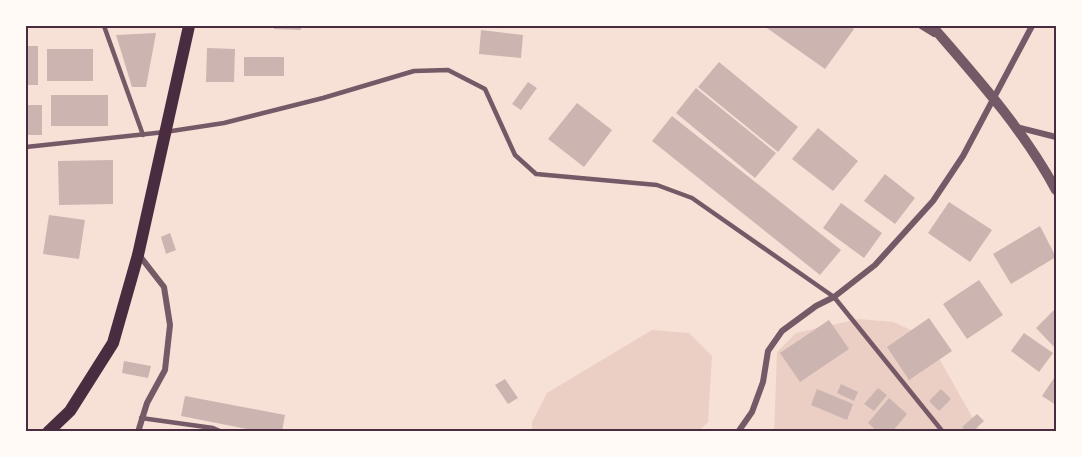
<svg xmlns="http://www.w3.org/2000/svg" width="1082" height="457" font-family="Montserrat,sans-serif">
<style>
.green{fill:#ebcfc5}
.building{fill:#ccb4b1}
.lines{fill:none;stroke-linecap:round;stroke-linejoin:round}
.service{stroke:#755966;stroke-width:4.5}
.minor{stroke:#755966;stroke-width:6}
.tertiary{stroke:#755966;stroke-width:10}
.secondary{stroke:#4a2c40;stroke-width:12}
.neatline{fill:none;stroke:#4a2c40;stroke-width:2}
</style>
<rect width="100%" height="100%" fill="#f7e1d7"/>
<g class="green">
<polygon points="859,319 893,322 927,337 980,431 774,432 777,352 796,333"/>
<polygon points="652,330 689,333 712,356 708,422 699,431 532,431 532,422 547,393"/>
</g>
<g class="building">
<polygon points="274,26 301,26 301,30 274,29"/>
<polygon points="764,26 850,26 854,29 825,69"/>
<polygon points="481,30 523,35 521,58 479,54"/>
<polygon points="156,33 146,87 132,87 116,35"/>
<rect x="26" y="46" width="12" height="39"/>
<polygon points="207,48 235,49 234,82 206,82"/>
<rect x="47" y="49" width="46" height="32"/>
<rect x="244" y="57" width="40" height="19"/>
<polygon points="719,62 798,127 778,152 698,87"/>
<polygon points="528,82 537,88 521,110 512,104"/>
<polygon points="696,88 776,153 755,178 676,113"/>
<rect x="51" y="95" width="57" height="31"/>
<polygon points="577,103 612,130 584,167 548,139"/>
<rect x="26" y="105" width="16" height="30"/>
<polygon points="672,116 841,250 820,275 652,141"/>
<polygon points="818,128 858,161 833,191 792,159"/>
<polygon points="113,160 113,204 59,205 58,161"/>
<polygon points="885,174 915,198 895,224 864,201"/>
<polygon points="949,202 992,230 970,262 928,233"/>
<polygon points="841,203 882,233 864,258 823,228"/>
<polygon points="49,215 85,220 79,259 43,254"/>
<polygon points="1040,226 1056,257 1011,284 993,254"/>
<polygon points="170,233 176,250 166,254 161,237"/>
<polygon points="979,280 1003,315 967,339 943,304"/>
<polygon points="1056,308 1056,349 1036,328"/>
<polygon points="929,318 952,351 909,380 887,347"/>
<polygon points="829,320 849,349 800,382 780,353"/>
<polygon points="1024,333 1053,353 1039,372 1011,351"/>
<polygon points="124,361 151,366 148,378 122,373"/>
<polygon points="1056,375 1056,405 1042,396"/>
<polygon points="505,379 518,398 508,404 495,385"/>
<polygon points="841,384 858,392 854,401 837,393"/>
<polygon points="878,388 887,395 874,411 864,404"/>
<polygon points="817,389 853,404 847,420 811,405"/>
<polygon points="941,389 951,399 939,411 929,401"/>
<polygon points="185,396 285,415 282,432 262,432 181,416"/>
<polygon points="889,398 907,414 892,432 878,432 868,423"/>
<polygon points="977,414 984,421 972,432 967,432 962,427"/>
</g>
<g class="lines">
<g class="service">
<polyline points="104,26 143,135"/>
<polyline points="26,147 165,132 224,123 323,98 414,71 448,70 485,89 515,155 536,174 657,185 692,198 834,297 943,432"/>
<polyline points="141,418 213,428 222,432"/>
</g>
<g class="minor">
<polyline points="921,26 934,34"/>
<polyline points="1016,127 1056,137"/>
<polyline points="138,432 147,403 165,370 170,325 164,287 139,255"/>
<polyline points="738,432 752,412 763,382 768,351 782,331 816,306 834,297 875,265 933,201 963,156 1032,26"/>
</g>
<path class="tertiary" d="M932,26C977,78 1023,129 1056,190"/>
<polyline class="secondary" points="48,432 70,411 113,343 138,255 189,26"/>
</g>
<rect width="1082" height="457" fill="none" stroke="#fffaf5" stroke-width="54"/>
<rect x="27" y="27" width="1028" height="403" class="neatline"/>
</svg>
